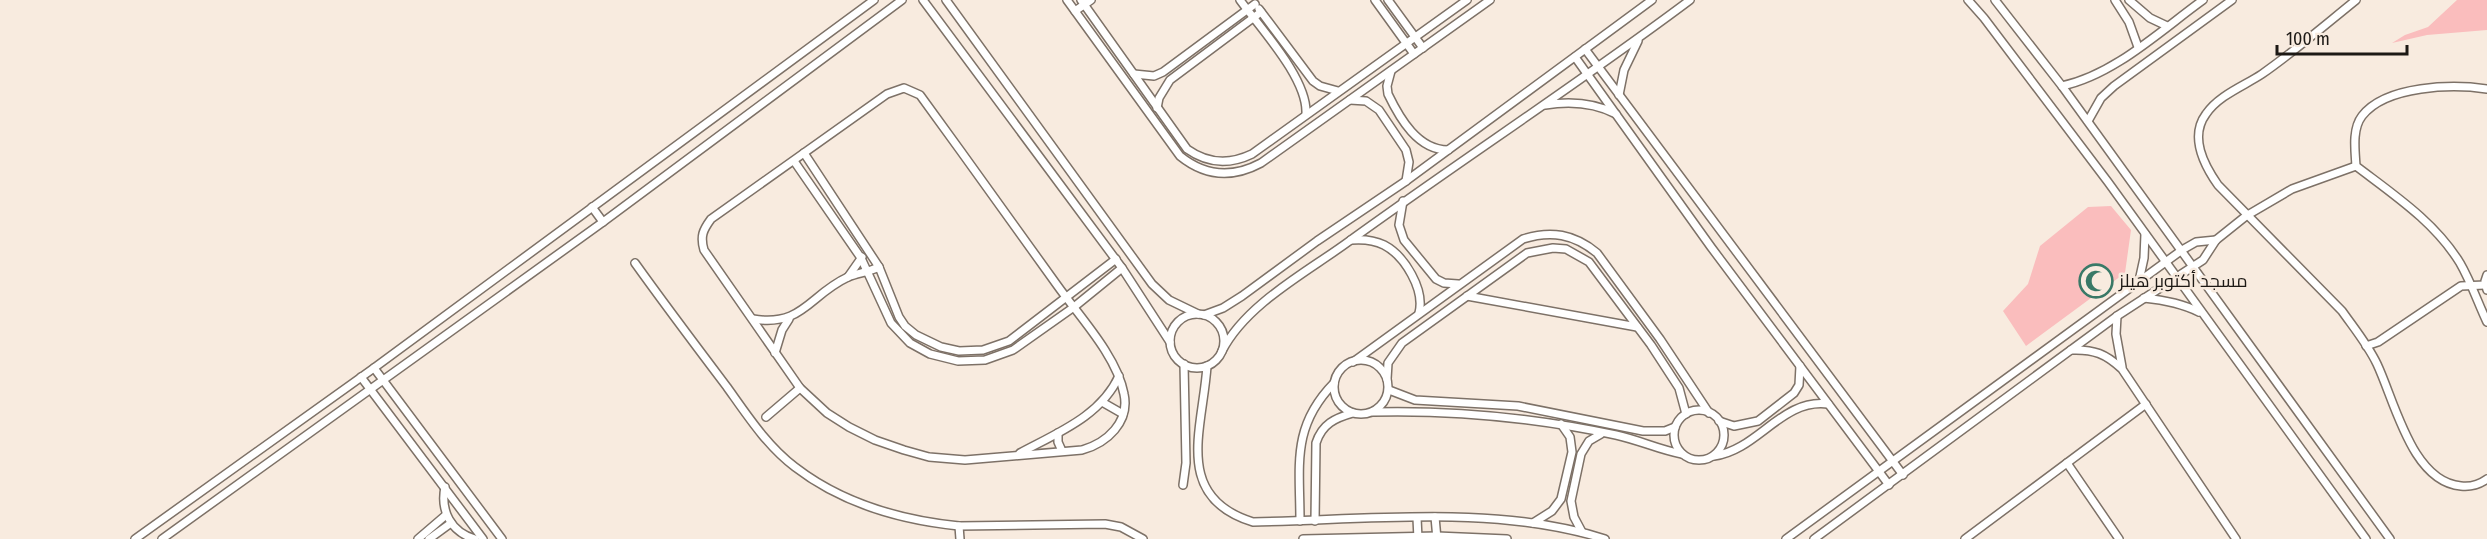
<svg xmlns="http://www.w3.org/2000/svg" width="2487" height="539" font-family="'Fira Sans Condensed',Cairo,sans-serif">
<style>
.green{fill:#fabdbd}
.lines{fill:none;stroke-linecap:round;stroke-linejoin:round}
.street-casing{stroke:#7d7167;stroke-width:10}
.street{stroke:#fff;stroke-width:7}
.labels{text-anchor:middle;stroke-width:5;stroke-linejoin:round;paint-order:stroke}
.poi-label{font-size:18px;fill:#1d1915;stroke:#f8ebdf;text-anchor:start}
</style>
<rect width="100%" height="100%" fill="#f8ebdf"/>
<g class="green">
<polygon points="2457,0 2487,0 2487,30 2427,35 2392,43 2405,35 2428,27"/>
<polygon points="2111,206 2131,230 2125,273 2026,346 2003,311 2028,284 2040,246 2088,207"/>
</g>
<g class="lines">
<defs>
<g id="street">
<polyline points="923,0 1122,268 1170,342"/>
<polyline points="946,0 1152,284 1169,300 1198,314"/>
<path d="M1067,0L1180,156C1206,177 1233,178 1261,163L1490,0"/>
<path d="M1081,0L1187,149C1208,164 1229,165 1252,154L1467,0"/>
<path d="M1240,0C1261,29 1308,79 1306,114"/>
<polyline points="1375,0 1414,54"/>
<polyline points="1388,0 1423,48"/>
<polyline points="1968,0 1984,18 2108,182 2366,539"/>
<polyline points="1995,0 2062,86 2390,539"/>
<polyline points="2115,0 2129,22 2138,47"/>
<polyline points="2129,0 2150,18 2167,26"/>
<path d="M2356,0C2325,25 2295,51 2262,74C2244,86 2219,95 2206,114C2189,137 2204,165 2218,185L2342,311C2354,328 2368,345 2377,364C2395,402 2412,482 2461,486C2470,487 2480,484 2487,479"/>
<polyline points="1259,9 1313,81 1320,86 1338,91"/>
<polyline points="1075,11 1091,0"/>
<polyline points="1585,49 1903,475"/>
<polyline points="1575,57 1711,247 1889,485"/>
<path d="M1391,71L1387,86L1388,94C1400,119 1418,150 1448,150"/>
<polyline points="1134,74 1154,76 1163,72 1255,4"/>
<path d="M2062,86C2114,75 2160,31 2203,0"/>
<path d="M904,88L920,95C966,158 1011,221 1057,285C1079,316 1117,356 1124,394C1130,422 1107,443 1082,450L965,460L929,457L904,450L875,440L849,427L827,413L800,388L704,250C700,236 703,230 711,219L887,94Z"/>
<path d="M2487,89C2453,84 2386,85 2362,116C2352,129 2355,150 2356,166C2394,195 2435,222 2460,263C2471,282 2478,303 2487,322"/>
<polyline points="1619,95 1624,70 1638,41"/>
<polyline points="1350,100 1366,101 1379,110 1406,150 1409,162 1406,181"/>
<path d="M1545,105C1570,101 1593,102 1616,114"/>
<polyline points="1157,108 1159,98 1170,80 1261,12"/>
<polyline points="2088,121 2101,98 2114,86 2232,0"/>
<polyline points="804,153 879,267 899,317 905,326 916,335 941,347 959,351 983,350 1009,341 1116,259"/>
<polyline points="794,161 861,258 891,323 910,343 930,354 958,361 985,360 1013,350 1074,307 1122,268"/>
<polyline points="1403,201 1399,225 1404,240 1436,279 1444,283 1458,284"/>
<polyline points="592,207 603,222"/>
<path d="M1351,240C1363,239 1374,240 1384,245C1405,256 1425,290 1419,313"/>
<path d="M635,263C665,305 696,346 727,387C747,415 767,446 795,467C843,504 900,520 959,526L1105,524L1121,527L1143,539"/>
<polyline points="2487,275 2485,281 2487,290"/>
<polyline points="848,277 862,257"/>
<polyline points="2139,281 2144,258 2145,234"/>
<polyline points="1467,296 1637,327"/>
<path d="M2144,298C2164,300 2181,303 2199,312"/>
<circle cx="1197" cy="341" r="27"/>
<polyline points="1204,315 1223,308 1242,296 1317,241 1406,181 1652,0"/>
<polyline points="2117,316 2116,334 2122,367"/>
<path d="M753,319C803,327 809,295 848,277C858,273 869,272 879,267"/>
<polyline points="2366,346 2378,342 2461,286 2485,285"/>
<path d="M2071,350C2094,349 2106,354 2122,369L2236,539"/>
<path d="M1222,351C1246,304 1307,272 1348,242C1461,160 1578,84 1690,0"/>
<polyline points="775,353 782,330 789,319"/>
<circle cx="1361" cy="387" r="27"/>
<path d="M1353,362L1523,239C1551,230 1574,234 1597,253L1660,339L1709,413"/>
<path d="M1207,366C1203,428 1172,497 1253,522C1367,520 1495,504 1605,539"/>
<polyline points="374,368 502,539"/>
<polyline points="361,377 483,539"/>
<polyline points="1387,379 1388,363 1402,343 1527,253 1553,248 1566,249 1589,262 1651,345 1679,388 1686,414"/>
<polyline points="1389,390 1415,400 1518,406 1643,431 1665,431 1675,427"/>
<polyline points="1102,402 1123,414"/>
<circle cx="1699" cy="435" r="25"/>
<path d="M1373,412C1455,410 1536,418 1616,435C1639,440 1660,450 1682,454"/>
<polyline points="766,417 800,388"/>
<polyline points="1719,421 1734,426 1758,421 1794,393 1799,385 1800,366"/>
<polyline points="1058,433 1058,442 1062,451"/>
<path d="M1020,453C1057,433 1101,416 1119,376"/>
<path d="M1714,456C1758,450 1782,398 1828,404"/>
<polyline points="2067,463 2119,539"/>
<polyline points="1183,485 1186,463 1184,364"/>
<path d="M445,487C440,511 451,532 475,539"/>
<polyline points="1435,517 1437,539"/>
<polyline points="1417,518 1418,539"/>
<path d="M1300,521C1300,465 1291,427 1334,383"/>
<path d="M1315,521L1316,443C1322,424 1335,418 1353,413"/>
<polyline points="1533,523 1552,511 1561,499 1572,452 1570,437 1561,424"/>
<polyline points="959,526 960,539"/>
<polyline points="1582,532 1574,517 1571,501 1581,454 1589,441 1601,434"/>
<polyline points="135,539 374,368 874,0"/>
<polyline points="162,539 603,222 902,0"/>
<polyline points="418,539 446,515"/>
<polyline points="429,539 451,523"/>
<polyline points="1303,539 1437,536 1507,539"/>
<polyline points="1786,539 2182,250 2196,242 2216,240"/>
<polyline points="1814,539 2117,316 2203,260 2216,240 2246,216 2292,189 2356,166"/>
<polyline points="1965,539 2146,404"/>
</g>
</defs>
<use href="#street" class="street-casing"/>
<use href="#street" class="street"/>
</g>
<defs>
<symbol id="mosque-ring" viewBox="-11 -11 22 22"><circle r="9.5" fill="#f8ebdf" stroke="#397967" stroke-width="1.5"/><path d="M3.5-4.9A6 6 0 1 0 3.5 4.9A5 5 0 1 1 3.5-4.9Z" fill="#397967"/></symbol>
</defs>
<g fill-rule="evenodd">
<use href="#mosque-ring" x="2077" y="262" width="38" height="38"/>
</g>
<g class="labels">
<g class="poi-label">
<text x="2119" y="287">مسجد أكتوبر هيلز</text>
</g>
</g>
<path d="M2277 45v9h130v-9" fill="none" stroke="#1d1915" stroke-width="3"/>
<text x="2286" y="45" font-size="18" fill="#1d1915" stroke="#f8ebdf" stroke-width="4.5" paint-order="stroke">100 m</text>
</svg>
